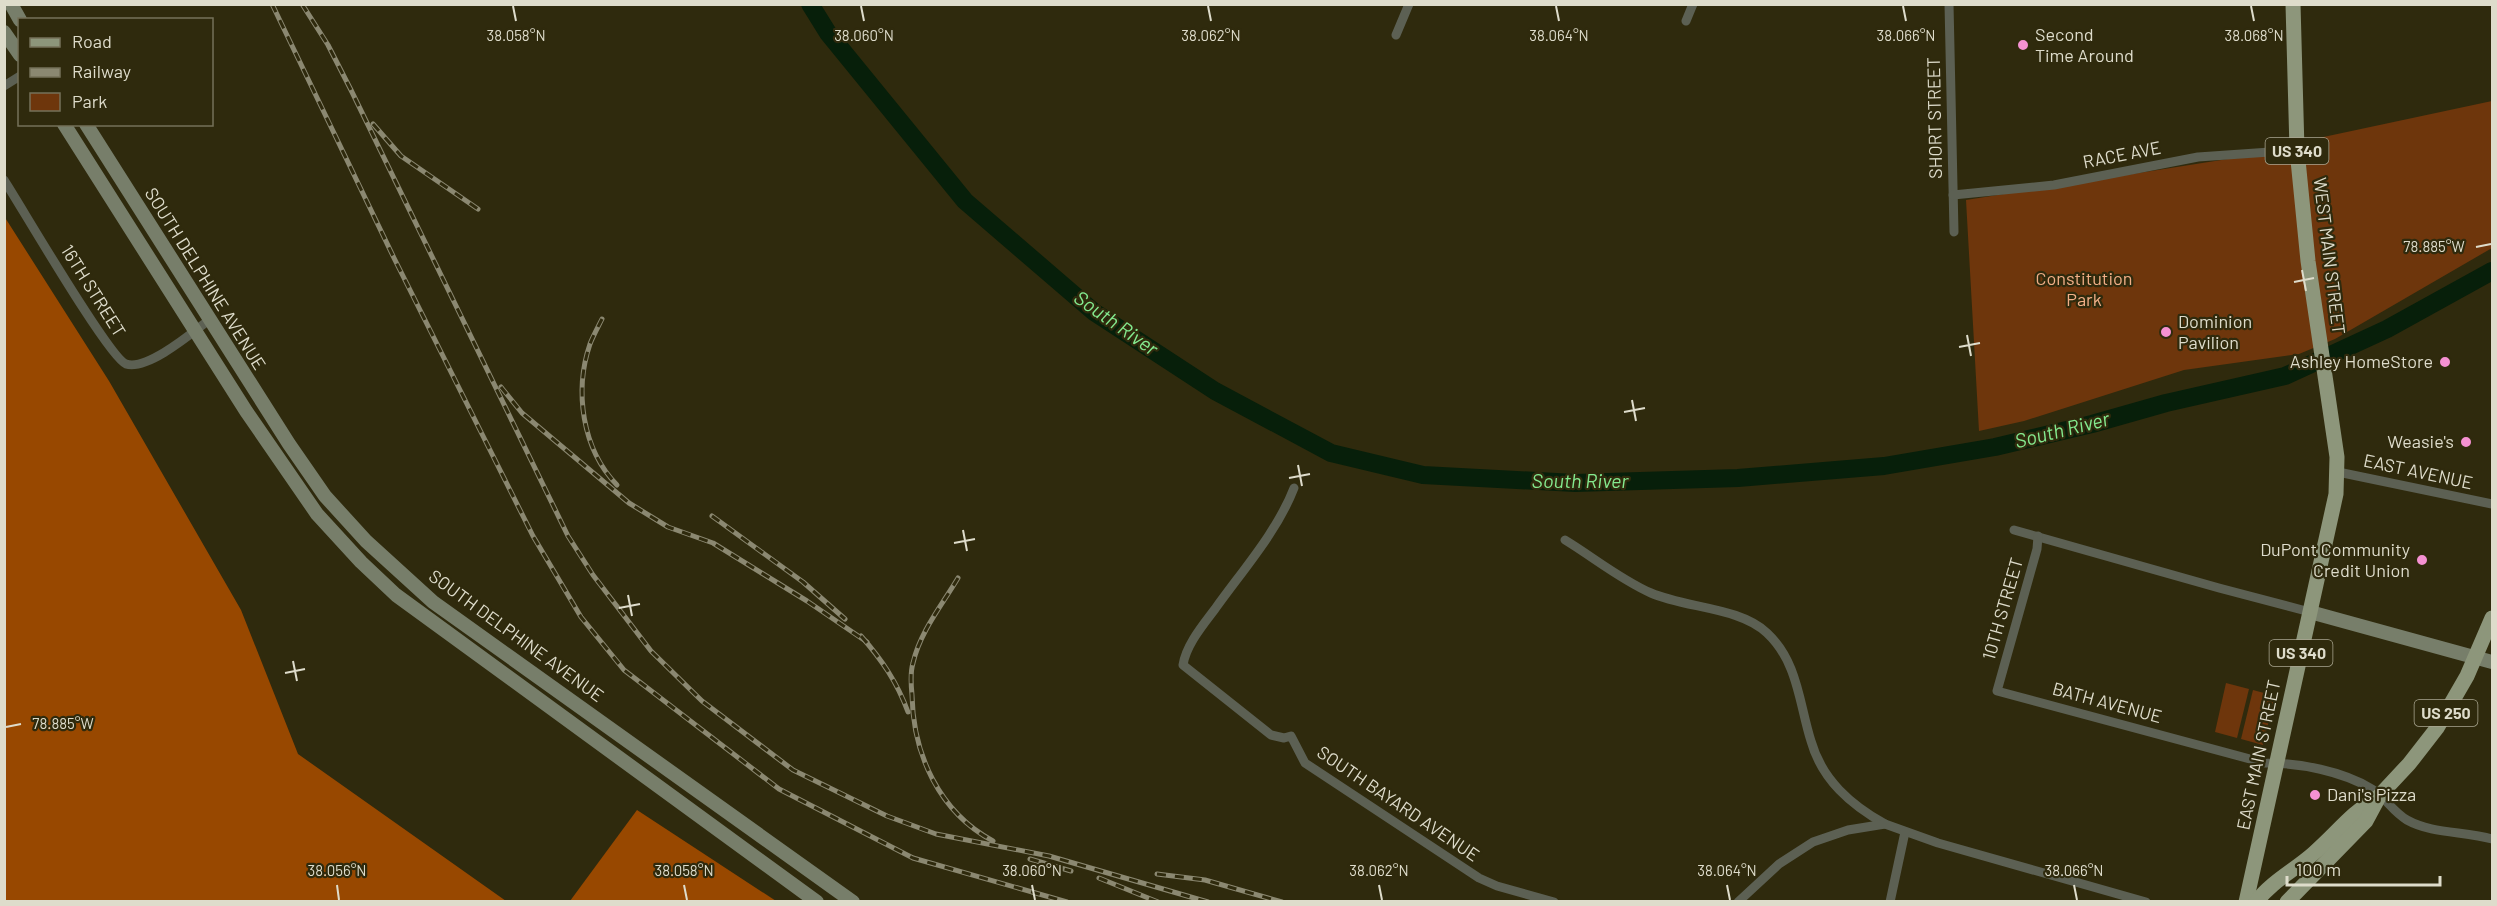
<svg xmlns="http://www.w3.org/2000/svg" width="2497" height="906" font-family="Barlow,sans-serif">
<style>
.green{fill:#6e360c}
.forest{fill:#984800}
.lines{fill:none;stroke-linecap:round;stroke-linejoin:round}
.river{stroke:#071f0a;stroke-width:18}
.street{stroke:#5c6053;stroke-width:9}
.secondary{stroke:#777e6a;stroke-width:14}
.primary{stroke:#8d967b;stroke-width:15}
.rail-casing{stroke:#8b8871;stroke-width:5}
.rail{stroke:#2f2a0d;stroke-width:3;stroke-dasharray:9;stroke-linecap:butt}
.ticks{fill:none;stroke:#dedccb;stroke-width:2}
.poi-dot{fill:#f591d2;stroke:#2f2a0d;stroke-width:2}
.labels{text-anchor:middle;stroke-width:4.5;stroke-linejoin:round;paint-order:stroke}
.shield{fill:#2f2a0d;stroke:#aaa792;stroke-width:1.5}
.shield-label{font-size:16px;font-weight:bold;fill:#dedccb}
.poi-label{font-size:18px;fill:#dedccb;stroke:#2f2a0d;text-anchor:start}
.street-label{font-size:18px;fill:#dedccb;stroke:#2f2a0d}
.park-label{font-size:18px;fill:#f2af87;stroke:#2f2a0d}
.water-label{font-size:20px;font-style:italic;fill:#84ea8f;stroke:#2f2a0d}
.ticks-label{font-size:15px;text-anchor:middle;fill:#dedccb;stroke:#2f2a0d;stroke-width:4.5;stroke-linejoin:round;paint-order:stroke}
</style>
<rect width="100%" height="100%" fill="#2f2a0d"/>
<g class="green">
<polygon points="2492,101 2492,248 2335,339 2299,354 2184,370 2024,421 1979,431 1966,200 2285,150 2314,139"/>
<polygon points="2226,683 2249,689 2237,738 2215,732"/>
<polygon points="2253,690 2275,696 2263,745 2241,739"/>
</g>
<g class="forest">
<polygon points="4,216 109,381 241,610 298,754 506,901 5,901"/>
<polygon points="637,810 776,901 570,901"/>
</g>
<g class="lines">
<polyline class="river" points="810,4 828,33 965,201 1094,312 1215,391 1331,453 1423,475 1575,483 1738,478 1884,466 1995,447 2092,424 2166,403 2285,376 2387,329 2492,271"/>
<g class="street">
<polyline points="1949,4 1954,232"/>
<polyline points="1686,21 1693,4"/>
<polyline points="1396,35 1409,4"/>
<polyline points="4,86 20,76"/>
<path d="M4,180C21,206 109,358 126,364C147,371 192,333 209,320"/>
<polyline points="1953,195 2054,185 2198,157 2297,150"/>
<polyline points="2338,472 2492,504"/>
<path d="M1294,488C1277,532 1242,571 1215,609C1203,625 1186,645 1183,665L1271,735L1284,738L1291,736L1305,763L1479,878L1497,886L1554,902"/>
<polyline points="2014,530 2219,588 2310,612"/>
<path d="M2038,536L2037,549L1997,691L2265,763C2300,763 2342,771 2372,789C2385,797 2393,812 2407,820C2432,834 2465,831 2492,839"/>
<path d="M1565,540C1593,557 1621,580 1651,593C1685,608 1740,607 1767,633C1798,662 1799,703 1811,741C1822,780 1851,805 1885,824"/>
<polyline points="1738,902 1779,864 1813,842 1848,830 1885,824 1938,843 2146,902"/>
<polyline points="1890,902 1905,832"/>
</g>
<g class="secondary">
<polyline points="11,4 20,20"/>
<polyline points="4,32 20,55"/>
<polyline points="64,124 246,411 317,514 361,562 396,595 817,902"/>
<polyline points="86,124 289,444 325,496 366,541 433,602 853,902"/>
<polyline points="2310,612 2492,662"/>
</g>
<g class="primary">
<polyline points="2246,902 2336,494 2337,457 2308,261 2297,150 2293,4"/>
<path d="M2256,902C2272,881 2295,870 2314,853C2337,833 2350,814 2378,797"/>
<polyline points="2287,902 2366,821 2380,795 2409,764 2437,728 2467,676 2492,618"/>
</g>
<defs>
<g id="rail">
<polyline points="272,4 394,258 533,536 581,617 624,670 779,789 913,858 1067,902"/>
<polyline points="302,4 328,45 351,90 568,536 593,575 651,651 702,701 793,770 887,816 936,834 1049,856 1208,902"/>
<polyline points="373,124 401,156 478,209"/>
<path d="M602,319C598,327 593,336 590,344C574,391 582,449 617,485"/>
<polyline points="501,387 522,413 629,503 668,527 713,543 807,601 867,642"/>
<polyline points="712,516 803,582 845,619"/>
<path d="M958,578C942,605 920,632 913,663C910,673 911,685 912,695C913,754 939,812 993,841"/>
<path d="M861,636C882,660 897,682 908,712"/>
<polyline points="1030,859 1071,871"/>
<polyline points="1157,874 1205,880 1282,902"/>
<polyline points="1099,878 1158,902"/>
</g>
</defs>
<use href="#rail" class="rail-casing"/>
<use href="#rail" class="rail"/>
</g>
<path class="ticks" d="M513,6L516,21M861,6L864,21M1208,6L1211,21M1556,6L1559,21M1903,6L1906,21M2251,6L2254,21M2476,247L2491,244M2302,270L2306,291M2294,282L2314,278M1967,335L1971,356M1959,347L1980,343M1632,400L1636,421M1624,412L1645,408M1298,465L1302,486M1289,478L1310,474M963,530L967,551M954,543L975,539M628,595L632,616M619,608L640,604M293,661L297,681M285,673L305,669M6,727L21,724M337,885L339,900M684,885L687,900M1032,885L1035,900M1379,885L1382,900M1727,885L1730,900M2074,885L2077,900"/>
<g class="poi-dot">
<circle cx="2023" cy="45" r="6"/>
<circle cx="2166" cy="332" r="6"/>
<circle cx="2445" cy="362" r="6"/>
<circle cx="2466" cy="442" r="6"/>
<circle cx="2422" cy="560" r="6"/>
<circle cx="2315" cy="795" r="6"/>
</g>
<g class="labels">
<g class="shield">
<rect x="2265.5" y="138" width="63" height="26" rx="4.5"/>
<rect x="2269.5" y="640" width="63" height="26" rx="4.5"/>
<rect x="2414.5" y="700" width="63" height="26" rx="4.5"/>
</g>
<g class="shield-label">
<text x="2297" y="157">US 340</text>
<text x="2301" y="659">US 340</text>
<text x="2446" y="719">US 250</text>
</g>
<g class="poi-label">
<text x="2035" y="41">Second<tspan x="2035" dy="21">Time Around</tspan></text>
<text x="2178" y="328">Dominion<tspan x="2178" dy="21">Pavilion</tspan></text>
<text x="2433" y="368" text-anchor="end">Ashley HomeStore</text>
<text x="2454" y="448" text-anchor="end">Weasie's</text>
<text x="2410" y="556" text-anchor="end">DuPont Community<tspan x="2410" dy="21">Credit Union</tspan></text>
<text x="2327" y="801">Dani's Pizza</text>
</g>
<g class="street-label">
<text transform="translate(1935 118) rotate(-91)" y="6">SHORT STREET</text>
<text transform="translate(2122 155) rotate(-11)" y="6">RACE AVE</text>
<text transform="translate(2329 256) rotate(83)" y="6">WEST MAIN STREET</text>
<text transform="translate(205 279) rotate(58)" y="6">SOUTH DELPHINE AVENUE</text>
<text transform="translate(93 291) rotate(58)" y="6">16TH STREET</text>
<text transform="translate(2418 472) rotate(12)" y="6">EAST AVENUE</text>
<text transform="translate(2003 609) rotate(-74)" y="6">10TH STREET</text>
<text transform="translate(516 636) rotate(36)" y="6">SOUTH DELPHINE AVENUE</text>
<text transform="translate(2107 703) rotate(15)" y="6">BATH AVENUE</text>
<text transform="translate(2259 755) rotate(-78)" y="6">EAST MAIN STREET</text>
<text transform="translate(1398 804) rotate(34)" y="6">SOUTH BAYARD AVENUE</text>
</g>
<g class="park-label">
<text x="2084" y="285">Constitution<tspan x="2084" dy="21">Park</tspan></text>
</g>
<g class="water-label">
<text transform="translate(1116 323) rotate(35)" y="7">South River</text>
<text transform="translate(2062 430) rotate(-14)" y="7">South River</text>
<text x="1580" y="488">South River</text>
</g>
</g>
<g class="ticks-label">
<text x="516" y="41">38.058°N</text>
<text x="864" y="41">38.060°N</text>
<text x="1211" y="41">38.062°N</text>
<text x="1559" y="41">38.064°N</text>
<text x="1906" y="41">38.066°N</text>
<text x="2254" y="41">38.068°N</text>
<text x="2434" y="252">78.885°W</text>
<text x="63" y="729">78.885°W</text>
<text x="337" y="876">38.056°N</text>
<text x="684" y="876">38.058°N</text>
<text x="1032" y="876">38.060°N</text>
<text x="1379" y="876">38.062°N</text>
<text x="1727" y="876">38.064°N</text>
<text x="2074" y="876">38.066°N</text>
</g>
<rect width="2497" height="906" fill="none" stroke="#dedccb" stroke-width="12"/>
<rect x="18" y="18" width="195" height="108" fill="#2f2a0d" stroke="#757159" stroke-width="1.5"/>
<rect x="30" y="38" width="30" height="9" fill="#8d967b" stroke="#757159" stroke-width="1.5"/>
<text x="72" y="48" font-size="18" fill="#dedccb">Road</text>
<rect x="30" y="68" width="30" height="9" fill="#8b8871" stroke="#757159" stroke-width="1.5"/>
<text x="72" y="78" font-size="18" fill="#dedccb">Railway</text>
<rect x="30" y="93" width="30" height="18" fill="#6e360c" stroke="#757159" stroke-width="1.5"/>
<text x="72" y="108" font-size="18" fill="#dedccb">Park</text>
<path d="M2287 876v9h153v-9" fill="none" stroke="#dedccb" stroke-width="3"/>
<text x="2296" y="876" font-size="18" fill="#dedccb" stroke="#2f2a0d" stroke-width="4.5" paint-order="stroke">100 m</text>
</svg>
